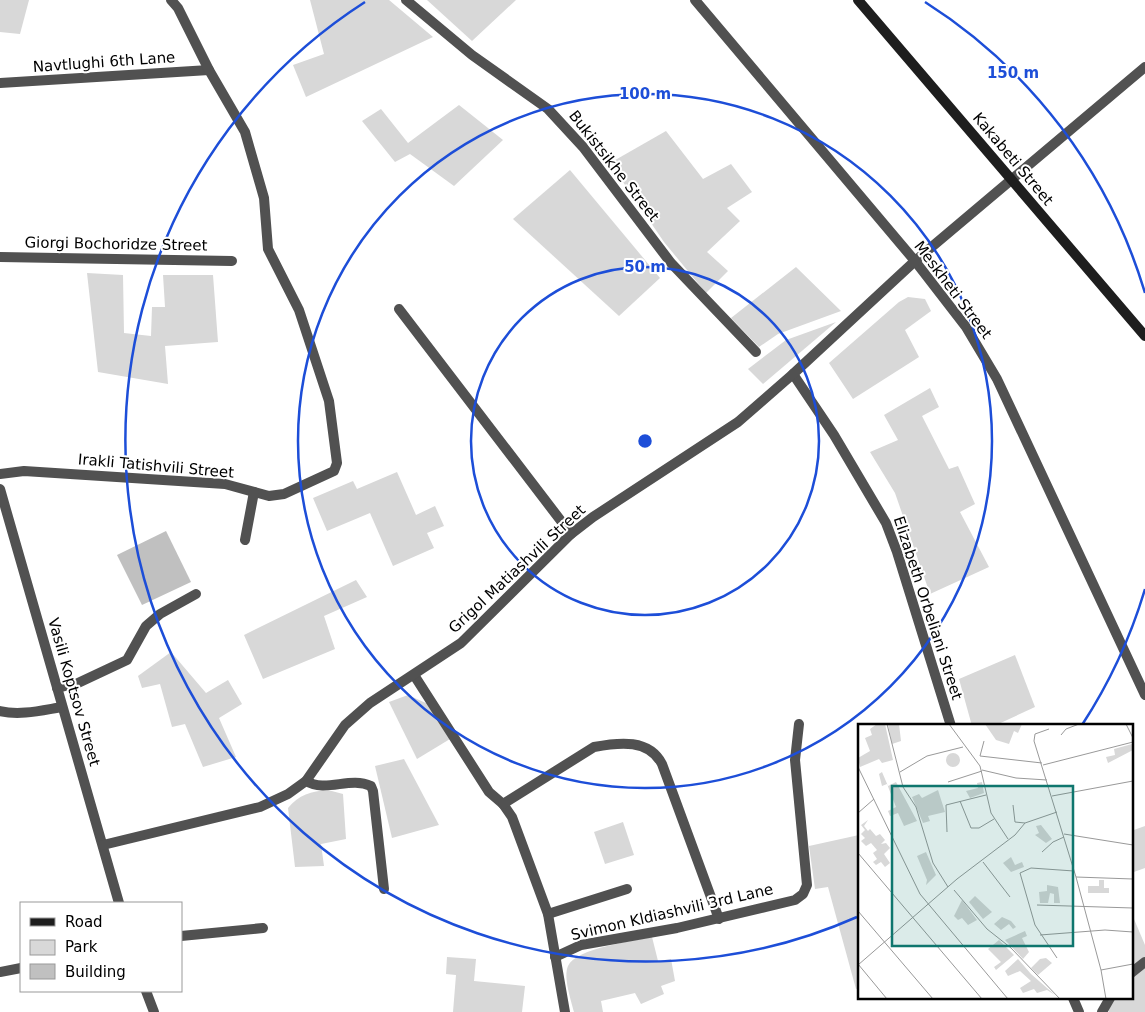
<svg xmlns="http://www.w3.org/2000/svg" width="1145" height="1012" font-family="'DejaVu Sans',sans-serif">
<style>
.green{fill:#d8d8d8}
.building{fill:#c0c0c0}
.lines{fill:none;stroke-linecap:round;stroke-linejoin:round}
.lane{stroke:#515151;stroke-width:10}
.street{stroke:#515151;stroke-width:10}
.secondary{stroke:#1e1e1e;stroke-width:10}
.ring{fill:none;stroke:#1d4ed8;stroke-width:2.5}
.labels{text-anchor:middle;stroke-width:4;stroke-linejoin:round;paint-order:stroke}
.street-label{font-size:15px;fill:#000;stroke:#fff}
.inset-road{fill:none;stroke:#999;stroke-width:1}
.view{fill:#0f766e;fill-opacity:0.15;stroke:#0f766e;stroke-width:2.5}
.inset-edge{fill:none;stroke:#000;stroke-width:2.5}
.centre{fill:#1d4ed8;stroke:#fff;stroke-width:2.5}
.ring-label{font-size:15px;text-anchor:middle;font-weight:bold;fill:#1d4ed8;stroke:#fff;stroke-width:4;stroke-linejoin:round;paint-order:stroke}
</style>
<rect width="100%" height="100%" fill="#fff"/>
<g class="green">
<polygon points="0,0 29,0 20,34 0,32"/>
<polygon points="310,0 389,0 433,37 306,97 293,65 324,54"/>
<polygon points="427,0 516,0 472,41"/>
<polygon points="459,105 503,140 454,186 410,154 395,162 362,121 381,109 408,143"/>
<polygon points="666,131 703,179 731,164 752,192 727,208 740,221 707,252 728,271 706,293 664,242 610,163"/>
<polygon points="570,170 660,278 619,316 513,219"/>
<polygon points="796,267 841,311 778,334 759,347 731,318"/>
<polygon points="87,273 123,275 124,333 151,336 152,307 165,307 163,275 213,275 218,342 165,346 168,384 98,372"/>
<polygon points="908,297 925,299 931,311 905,330 919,357 853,399 829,363 899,302"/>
<polygon points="836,322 763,384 748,369 786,340"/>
<polygon points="930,388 939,407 922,416 949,469 958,466 975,504 960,512 989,567 930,594 895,493 870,452 898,440 884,415"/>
<polygon points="397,472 416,515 435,506 444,526 427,533 434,548 393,566 370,513 327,531 313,498 353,481 357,489"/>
<polygon points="356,580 367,597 324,616 335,649 263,679 244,635"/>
<polygon points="171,652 206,693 228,680 242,704 219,718 236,757 203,767 185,724 172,727 160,684 142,688 138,676"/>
<polygon points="1015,655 1035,707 994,726 972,726 959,679"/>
<polygon points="408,695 428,704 450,739 417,759 389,702"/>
<polygon points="404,759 439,825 392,838 375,766"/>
<path d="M328,790L343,794L346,839L321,844L324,866L295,867L288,808C299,795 311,791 328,790Z"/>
<polygon points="623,822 634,855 605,864 594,832"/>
<polygon points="1145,826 1145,868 1131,873 1131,831"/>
<polygon points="859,835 859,988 856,989 828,887 815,889 809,846"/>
<polygon points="1131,912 1145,945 1145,1012 1109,1012 1104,998 1131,998"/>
<path d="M652,937L658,961L671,959L675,981L661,986L664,994L641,1004L635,993L601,1001L603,1012H574C571,1000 563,977 568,966C576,948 634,941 652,937Z"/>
<polygon points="447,957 476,959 474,981 525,986 522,1012 453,1012 456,975 446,974"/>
</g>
<polygon class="building" points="166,531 191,582 142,605 117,555"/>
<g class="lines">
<g class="lane">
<polyline points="548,914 627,889"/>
<polyline points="181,936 263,928"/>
<polyline points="1131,973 1145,962"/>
<polyline points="1102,1012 1110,998"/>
</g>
<g class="street">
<polyline points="406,0 472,55 548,109 583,147 671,263 756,352"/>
<polyline points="695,0 915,261 966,327 997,379 1145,695"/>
<polyline points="0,83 209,70"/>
<polyline points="0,257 232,261"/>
<polyline points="399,309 571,534"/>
<polyline points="793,374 834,435 886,523 897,552 951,726"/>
<polyline points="0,474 24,471 225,484 269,496 284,494 334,471 337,463 329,401 299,310 268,249 264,198 245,132 209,70 178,8 171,0"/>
<polyline points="0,489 119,903"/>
<polyline points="245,540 254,492"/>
<polyline points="414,675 489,792 503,804 512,817 548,914 565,1012"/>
<polyline points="57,688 78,683 127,660 146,626 160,614 196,594"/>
<path d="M0,711C20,716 43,710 62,707"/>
<path d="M306,781C326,793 350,776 371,786L373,791L384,889"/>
<path d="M503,804L594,747C620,742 649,739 662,764L719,919"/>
<polyline points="103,845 260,807 288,794 306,781 345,725 370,703 461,643 571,534 593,517 738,422 793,374 915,261 1145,67"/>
<polyline points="555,957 581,945 677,928 795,900 803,894 807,885 795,760 799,724"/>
<polyline points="0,972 21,968"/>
<polyline points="146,991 154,1012"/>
<polyline points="1073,998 1079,1012"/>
</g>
<polyline class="secondary" points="858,0 1145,336"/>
</g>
<g class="ring">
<circle cx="645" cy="441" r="174"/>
<circle cx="645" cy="441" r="347"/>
<path d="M1145 589A521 521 0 0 1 1082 725M857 917A521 521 0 0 1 365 2M925 2A521 521 0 0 1 1145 293"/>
</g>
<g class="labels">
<g class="street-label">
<text transform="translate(104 62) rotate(-4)" y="5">Navtlughi 6th Lane</text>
<text transform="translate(1013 159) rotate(50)" y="5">Kakabeti Street</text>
<text transform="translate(614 166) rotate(52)" y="5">Bukistsikhe Street</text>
<text transform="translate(116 244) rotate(1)" y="5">Giorgi Bochoridze Street</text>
<text transform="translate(953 290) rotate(53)" y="5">Meskheti Street</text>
<text transform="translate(156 466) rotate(5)" y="5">Irakli Tatishvili Street</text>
<text transform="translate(517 569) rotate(-43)" y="5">Grigol Matiashvili Street</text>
<text transform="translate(928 608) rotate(72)" y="5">Elizabeth Orbeliani Street</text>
<text transform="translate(74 692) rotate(74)" y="5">Vasili Koptsov Street</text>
<text transform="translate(672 912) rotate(-13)" y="5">Svimon Kldiashvili 3rd Lane</text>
</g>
</g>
<g transform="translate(858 724)">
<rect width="275" height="275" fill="#fff"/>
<path d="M19,0H27L35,36L24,39L21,35L2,43L0,34L12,27L7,14L14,11L12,5ZM30,0H41L43,17L34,20ZM127,0H164L160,9L156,7L151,20L138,16ZM274,20L275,26L250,39L248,33L257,31L256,25ZM88 36a7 7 0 1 1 14 0a7 7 0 1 1-14 0ZM24,48L30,62L38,58L59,97L46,102L40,89L32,92L30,87L38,83L29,60L24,62L21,50ZM124,58L126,69L112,74L108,67L120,64L119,59ZM80,66L87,88L70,92L72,97L65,99L54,73L61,70L64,74ZM10,96L6,102L10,107L12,105L18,112L22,110L27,116L23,120L28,119L32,124L26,130L32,139L27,143L23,138L18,141L15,138L19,135L15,129L19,126L13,119L8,122L3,117L7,114L3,110L7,106L3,101ZM183,101L194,115L188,119L177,111L181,109L178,102ZM68,128L78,151L68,161L69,156L59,132ZM153,133L157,141L164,138L166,143L153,148L145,139ZM241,156H246V164H251V169H230V162H241ZM189,161L200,163L202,179H196V170L192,169L190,179H182L181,168L189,167ZM117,172L134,188L125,195L111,178ZM104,176L119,196L110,201L104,194L100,196L96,192ZM144,193L153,197L158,203L155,205L151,200L143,206L136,200ZM167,207L169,212L164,214L171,228L165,235L147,216ZM141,216L156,231L138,246L136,243L143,238L130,225ZM188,234L194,239L180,251L173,244L182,235ZM160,235L173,250L197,271L189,266L179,269L176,265L165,269L162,264L173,257L162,247L150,252L147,247Z" fill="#d8d8d8"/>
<path class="inset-road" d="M29,0L45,63L58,83L75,139L90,163M91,0L122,42L133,89L150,115M268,0L275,14M191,5L177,10L176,17L218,153L243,246L248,275M203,11L208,5L221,0M126,17L122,32L184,39M185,41L275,18M0,43L62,170L150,275M124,46L158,54L189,56M42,48L69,32L105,23M90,58L124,47M194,72L275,57M102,77L113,104H121L136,95M155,81L157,98L167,99M0,89L16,75M89,108L88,81L128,71M206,110L275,121M184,128L195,118L206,113M0,129L124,275M125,138L152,173M218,153L275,155M96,166L129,205L153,224L202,275M179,181L275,184M0,187L75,275M182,211L247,206L275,208M199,234L177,201L162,149L173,144L216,147M0,240L29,275M0,241L99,155L157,111L167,99L199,88M243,246L275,240"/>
<path class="view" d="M34,62H215V222H34Z"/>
<rect width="275" height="275" class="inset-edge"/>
</g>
<circle cx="645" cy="441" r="8" class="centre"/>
<g class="ring-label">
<text x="1013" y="78">150 m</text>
<text x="645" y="99">100 m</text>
<text x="645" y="272">50 m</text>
</g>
<rect x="20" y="902" width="162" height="90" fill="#ffffff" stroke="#999999"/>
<rect x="30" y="918" width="25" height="8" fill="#1e1e1e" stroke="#999999"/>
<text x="65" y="927" font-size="15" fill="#000000">Road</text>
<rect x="30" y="940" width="25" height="15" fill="#d8d8d8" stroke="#999999"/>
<text x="65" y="952" font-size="15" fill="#000000">Park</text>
<rect x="30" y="964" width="25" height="15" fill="#c0c0c0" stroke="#999999"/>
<text x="65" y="977" font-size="15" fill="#000000">Building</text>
</svg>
